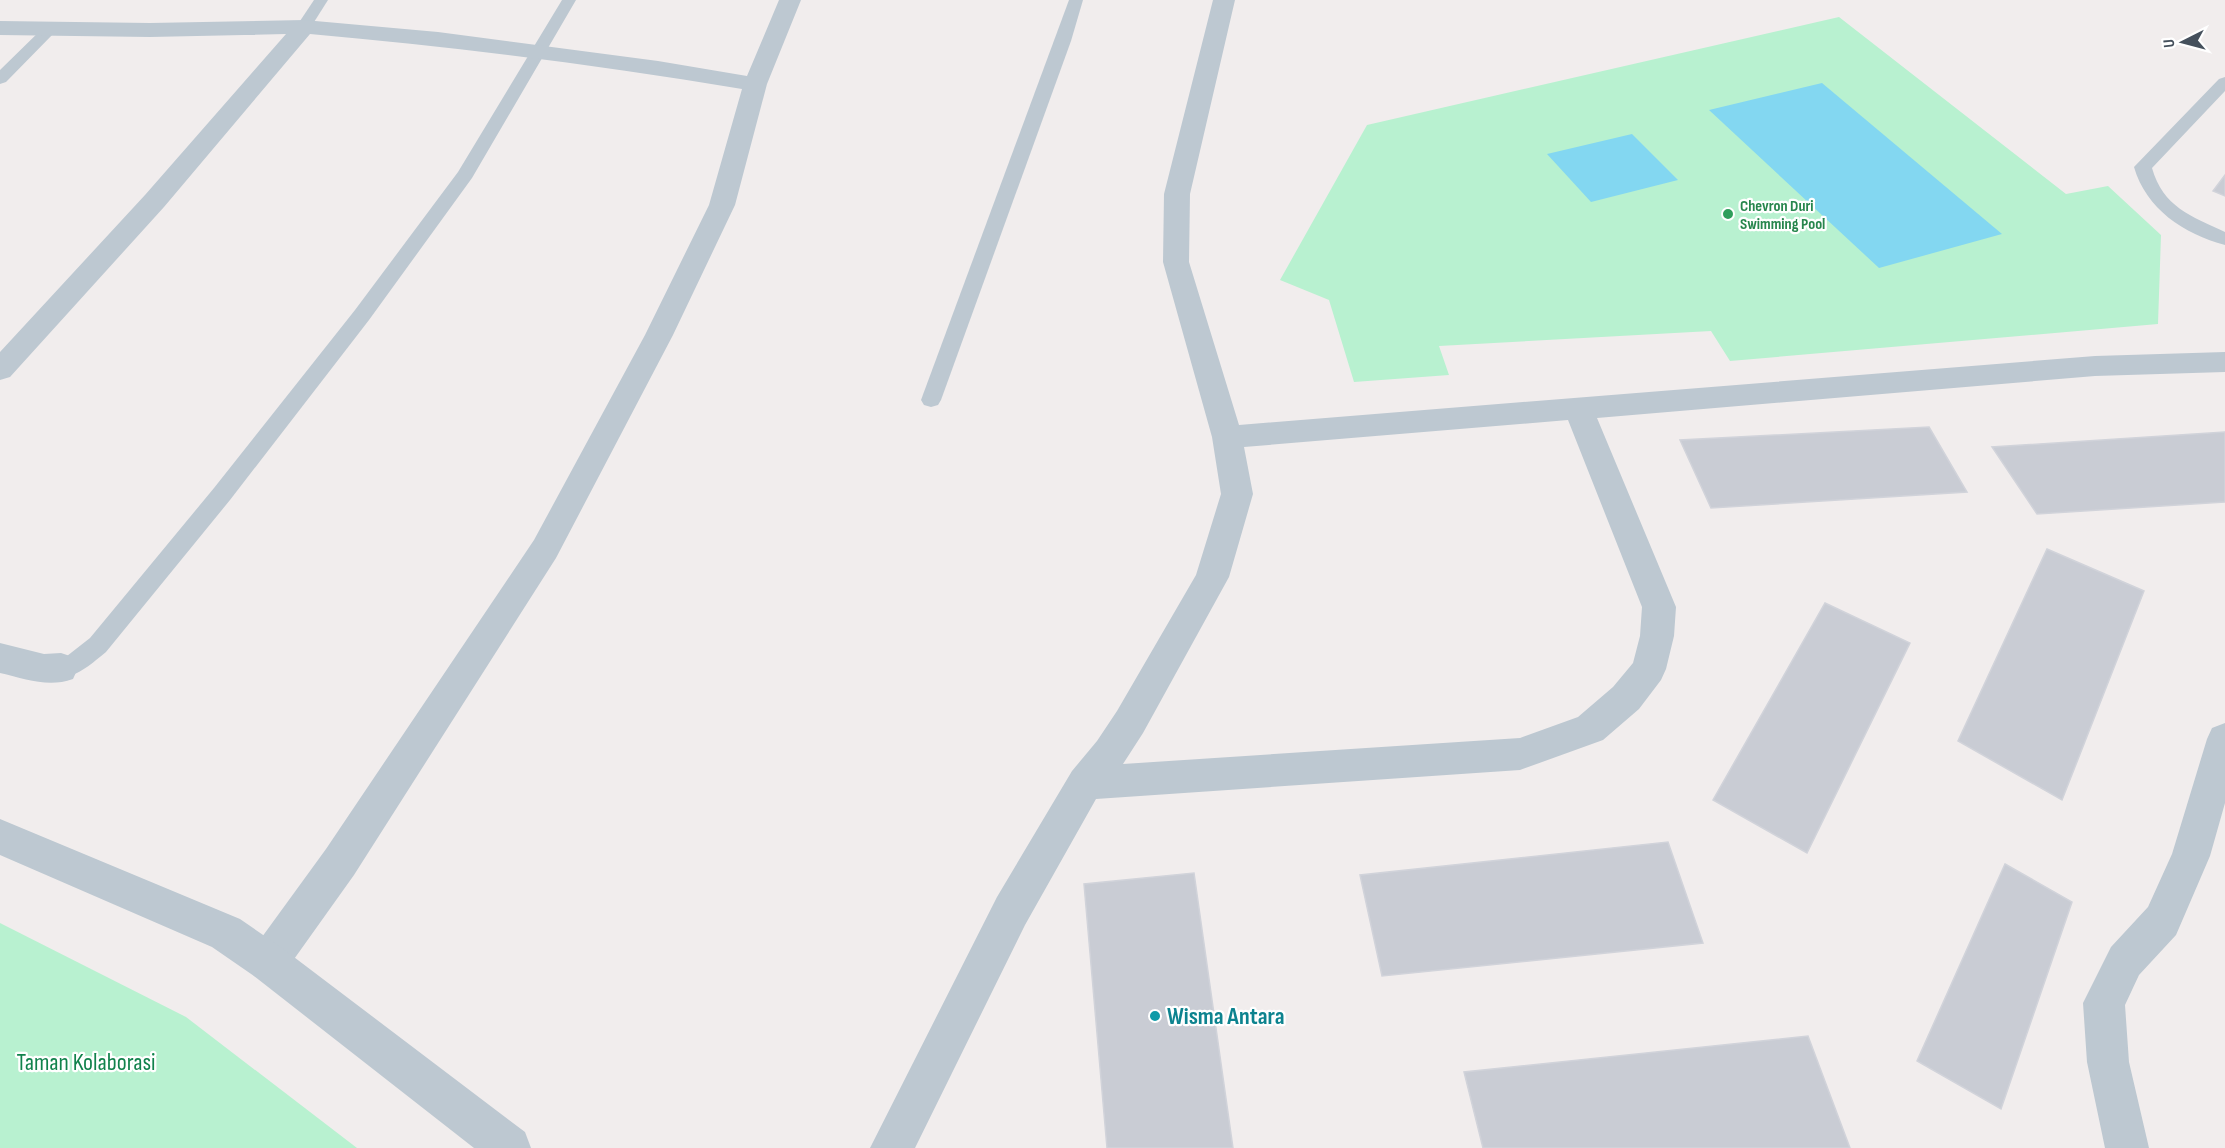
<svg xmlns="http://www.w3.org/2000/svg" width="2225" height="1148" font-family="'Sofia Sans Condensed',sans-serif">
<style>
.green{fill:#b8f1d0}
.water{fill:#83d7f1}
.building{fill:#c9ccd4;stroke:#d1d3da;stroke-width:1.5}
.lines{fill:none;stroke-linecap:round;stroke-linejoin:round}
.service{fill:#bdc8d1;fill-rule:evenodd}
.minor{fill:#bdc8d1;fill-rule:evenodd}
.tertiary{fill:#bdc8d1;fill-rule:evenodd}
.leisure-dot{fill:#2e9e5b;stroke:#fff;stroke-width:2}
.culture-dot{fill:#0f9aa8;stroke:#fff;stroke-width:2}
.labels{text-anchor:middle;stroke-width:4.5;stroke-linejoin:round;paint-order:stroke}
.far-leisure-label{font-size:16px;font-weight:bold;fill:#27864d;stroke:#fff;text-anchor:start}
.near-culture-label{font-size:24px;font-weight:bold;fill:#0d838f;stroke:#fff;text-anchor:start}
.near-park-label{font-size:24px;fill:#11824c;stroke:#fff}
</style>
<rect width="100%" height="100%" fill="#f1eded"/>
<g class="green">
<polygon points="1839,17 2066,194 2108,186 2161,235 2158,324 1730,361 1711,331 1439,346 1449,375 1354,382 1329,300 1280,280 1367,125"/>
<polygon points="0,923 186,1017 357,1148 0,1148"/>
</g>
<g class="water">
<polygon points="1822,83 2002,234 1879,268 1709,110"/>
<polygon points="1632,134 1678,180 1591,202 1547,154"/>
</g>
<g class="building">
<polygon points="2225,175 2225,196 2213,191"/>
<polygon points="1929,427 1967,492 1711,508 1680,440"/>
<polygon points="2225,432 2225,502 2037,514 1992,447"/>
<polygon points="2047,549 2144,591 2062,800 1958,741"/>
<polygon points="1825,603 1910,643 1807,853 1713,800"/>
<polygon points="1668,842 1703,943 1382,976 1360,875"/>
<polygon points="2005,864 2072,902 2001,1109 1917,1061"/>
<polygon points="1194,873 1233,1148 1107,1148 1084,884"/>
<polygon points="1808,1036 1850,1148 1483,1148 1464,1072"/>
</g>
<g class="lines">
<g class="service">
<polygon points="314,0 328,0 309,30 299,30 296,27"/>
<path d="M562,0H576L472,178L369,320L230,500L106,652C91,664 73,682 53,675L49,668L53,661L67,656L90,638L214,488L355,310L458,172Z"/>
<polygon points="1069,0 1083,0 1071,41 941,400 938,405 931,407 924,405 921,400"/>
<polygon points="50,24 58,29 55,32 6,82 0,84 0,70 45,26"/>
<path d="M2225,77V91L2152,168C2163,207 2191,216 2225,232V245C2184,234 2146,209 2134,167L2219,79Z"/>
</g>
<g class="minor">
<path d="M779,0H801L767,84L735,205L673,335L556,558L354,875L282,976L268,982L254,976L248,962L254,948L326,849L534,540L645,335L709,205L742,89C598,65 455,47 310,34L164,207L10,377L0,380V352L145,195L286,34L150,37L0,35V21L150,23L304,20L438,32L658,61L747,76Z"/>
<path d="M1213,0H1235L1190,194L1189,262L1239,425L2095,356L2225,352V372L2095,376L1597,418L1676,607L1674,636L1666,669L1661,680L1639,709L1603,740L1520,770L1096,799L1025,925L915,1148H870L997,897L1072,771L1097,741L1117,711L1196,575L1221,494L1212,437L1163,262L1164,194ZM1568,420L1642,607L1640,636L1633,663L1613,687L1578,717L1520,738L1123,764L1143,733L1229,577L1253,494L1244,447Z"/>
<path d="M0,643L44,654L61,653L73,657L78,668L73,679C48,688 26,679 0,673Z"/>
<polygon points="2225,723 2225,803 2210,856 2176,935 2139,975 2125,1005 2129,1062 2149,1148 2105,1148 2087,1062 2083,1003 2111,947 2148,907 2172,854 2207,739 2212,728"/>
</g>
<polygon class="tertiary" points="0,819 240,919 282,948 525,1132 531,1148 474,1148 254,976 212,947 0,855"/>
</g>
<circle class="leisure-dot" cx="1728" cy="214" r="6"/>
<circle class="culture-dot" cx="1155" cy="1016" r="6"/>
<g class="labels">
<g class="far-leisure-label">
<text x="1740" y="211">Chevron Duri<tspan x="1740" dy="18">Swimming Pool</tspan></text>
</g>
<g class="near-culture-label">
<text x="1167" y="1024">Wisma Antara</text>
</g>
<g class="near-park-label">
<text x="86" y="1070">Taman Kolaborasi</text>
</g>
</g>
<g transform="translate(2183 42) rotate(264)" stroke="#ffffff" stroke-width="4.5" paint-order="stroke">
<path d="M0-4.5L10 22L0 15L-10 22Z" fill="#45505c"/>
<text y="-9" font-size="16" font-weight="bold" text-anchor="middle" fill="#45505c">U</text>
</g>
</svg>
